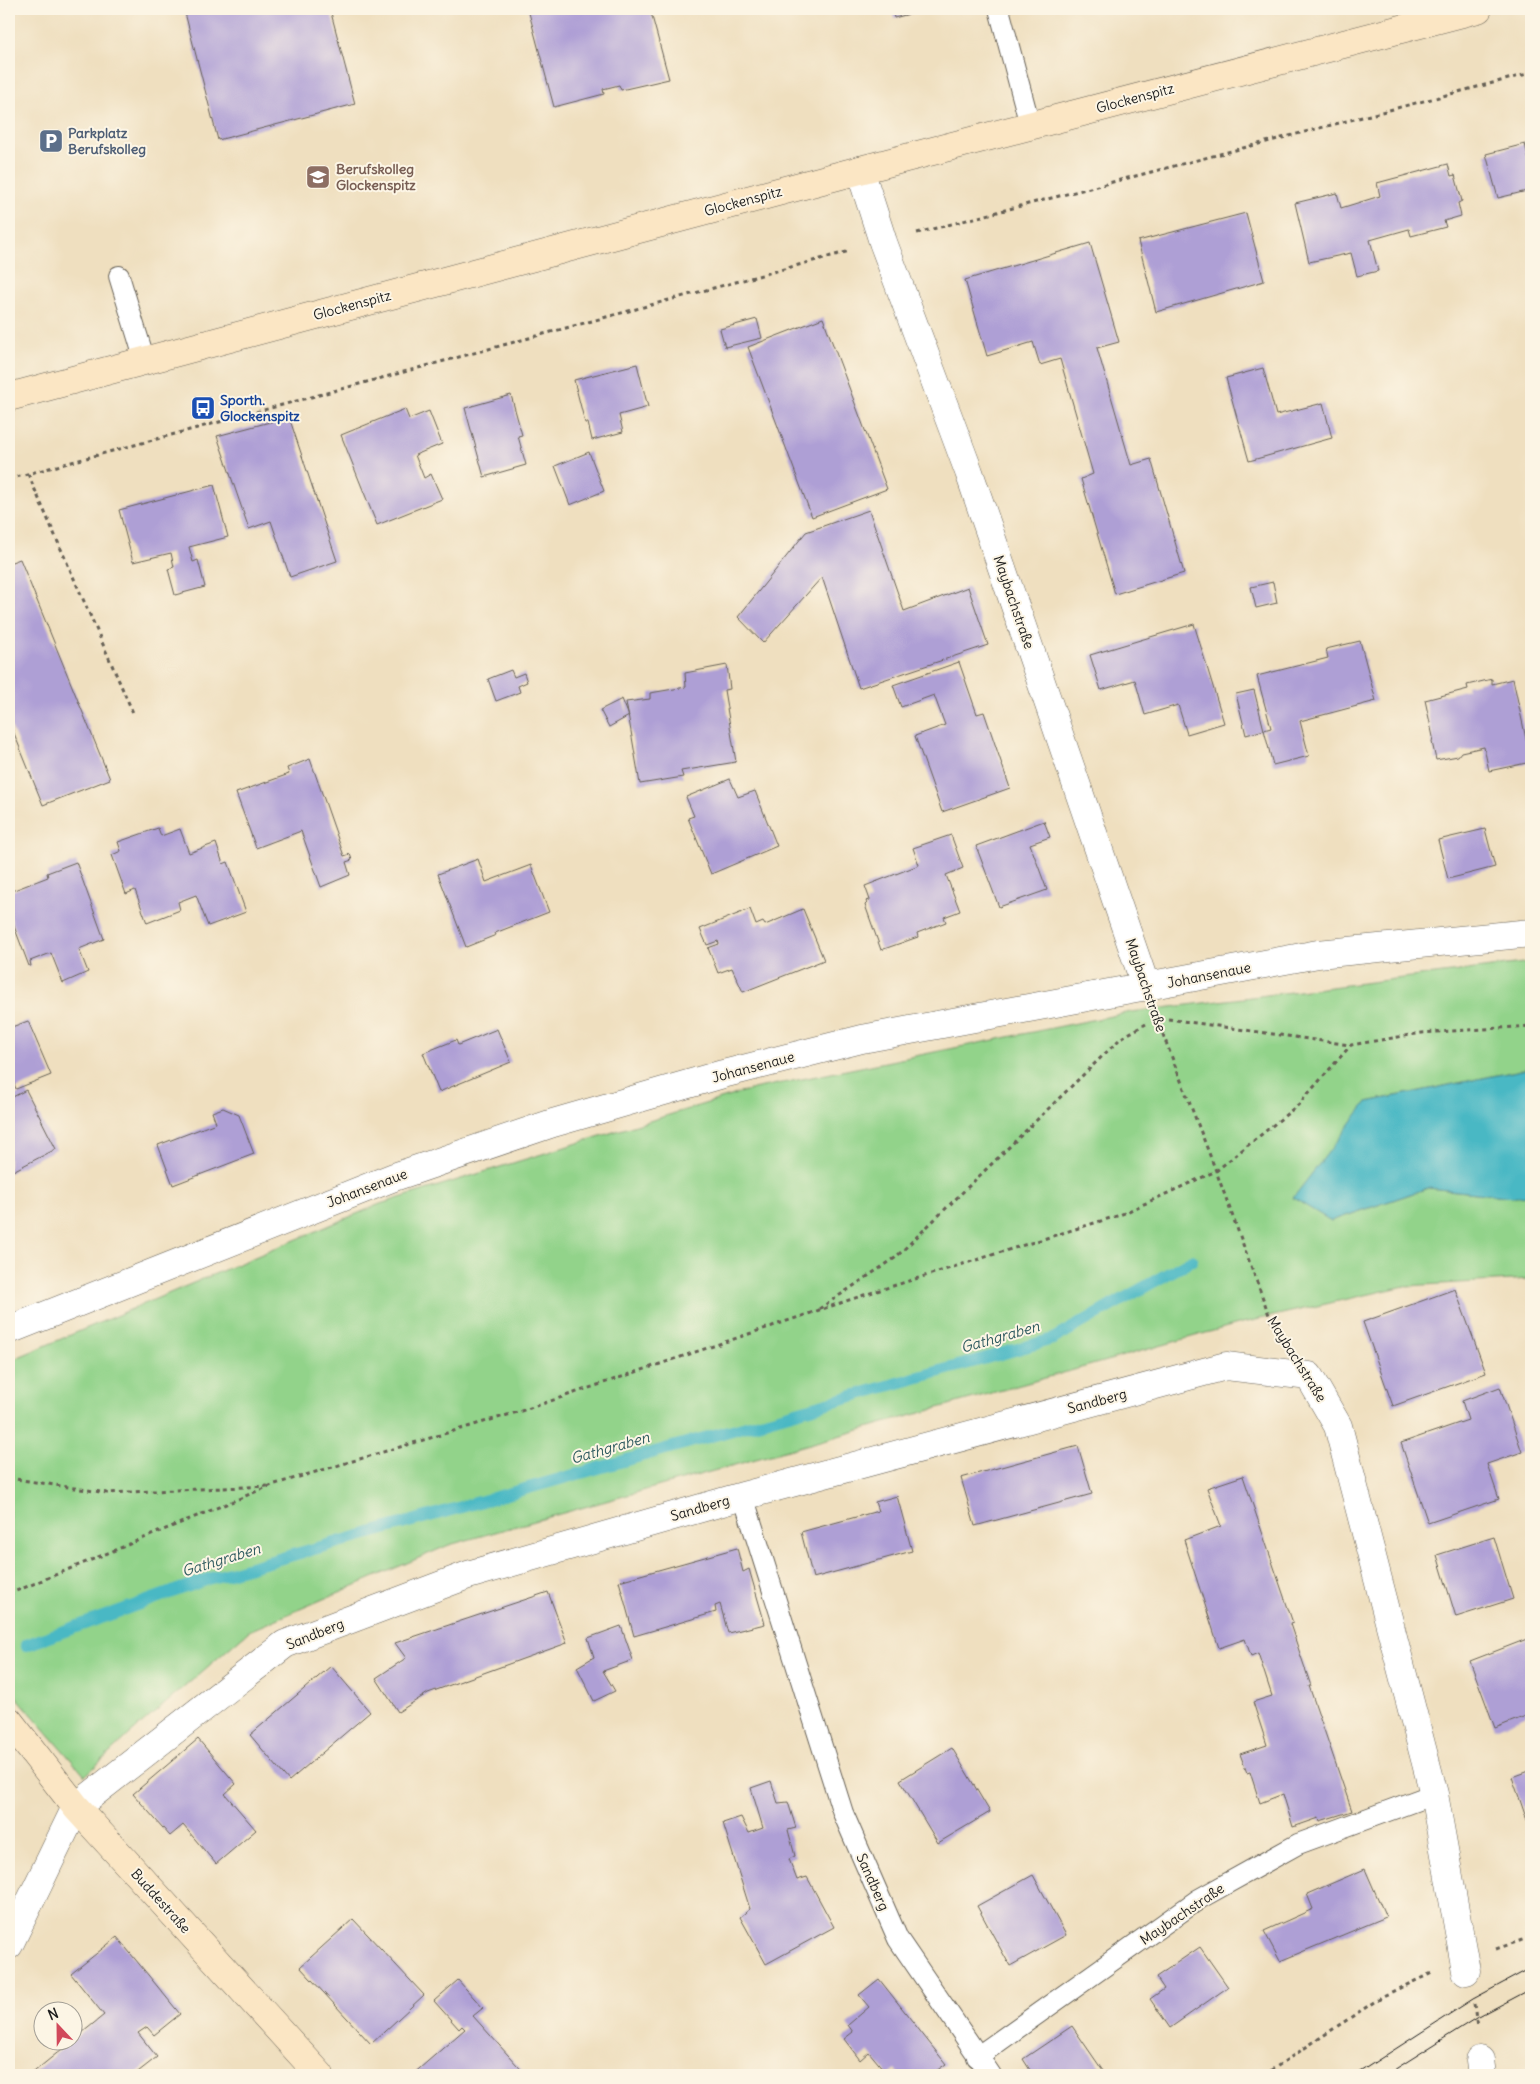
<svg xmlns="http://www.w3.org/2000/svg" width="1540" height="2084" font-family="Delius,sans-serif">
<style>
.green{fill:#92d38a;stroke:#577853}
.water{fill:#4ab8c4;stroke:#336a70}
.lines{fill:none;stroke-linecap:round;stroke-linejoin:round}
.stream{stroke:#4ab8c4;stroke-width:12}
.building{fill:#ae9fd5}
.service-casing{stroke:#666055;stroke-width:22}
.minor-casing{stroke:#666055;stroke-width:29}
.secondary-casing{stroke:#666055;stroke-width:29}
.path{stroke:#666055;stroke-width:3;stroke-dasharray:4 4;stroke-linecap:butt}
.service{stroke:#fff;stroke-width:20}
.minor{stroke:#fff;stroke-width:28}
.secondary{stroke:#fbe6c4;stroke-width:28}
.tram{stroke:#1c1c1c;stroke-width:1}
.labels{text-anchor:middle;stroke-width:4;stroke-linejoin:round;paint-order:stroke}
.street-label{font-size:14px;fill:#1c1c1c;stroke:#fcf5e5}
.service-label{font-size:14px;font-weight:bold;fill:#4e5e75;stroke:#fcf5e5;text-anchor:start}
.education-label{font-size:14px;font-weight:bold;fill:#785e54;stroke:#fcf5e5;text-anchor:start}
.transit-label{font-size:14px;font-weight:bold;fill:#164399;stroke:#fcf5e5;text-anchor:start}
.water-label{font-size:15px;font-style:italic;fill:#2e5a5f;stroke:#fcf5e5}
</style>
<rect width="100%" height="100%" fill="#fcf5e5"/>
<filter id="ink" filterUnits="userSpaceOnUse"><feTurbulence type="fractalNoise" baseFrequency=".02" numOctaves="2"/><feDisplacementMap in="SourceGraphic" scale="10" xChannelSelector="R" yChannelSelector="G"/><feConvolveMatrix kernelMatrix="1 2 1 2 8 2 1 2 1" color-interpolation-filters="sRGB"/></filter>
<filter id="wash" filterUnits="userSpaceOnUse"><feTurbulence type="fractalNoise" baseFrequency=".0096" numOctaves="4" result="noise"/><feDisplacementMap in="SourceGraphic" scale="20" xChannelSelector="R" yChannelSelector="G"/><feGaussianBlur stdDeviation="1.12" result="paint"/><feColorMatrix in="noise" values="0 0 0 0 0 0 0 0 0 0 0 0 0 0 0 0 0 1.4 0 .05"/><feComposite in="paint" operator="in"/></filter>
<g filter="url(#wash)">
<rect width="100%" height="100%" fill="#efdfbf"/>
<polygon class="green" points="1531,962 1531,1068 1367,1102 1331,1221 1428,1188 1515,1197 1531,1196 1531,1279 1405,1286 1238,1324 449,1545 249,1631 129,1735 85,1776 9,1688 9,1361 380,1204 753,1089 1131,1012"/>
<polygon class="water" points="1531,1068 1531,1196 1515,1197 1428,1188 1331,1221 1293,1198 1367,1102"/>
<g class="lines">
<polyline class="stream" points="26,1645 208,1579 1053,1339 1192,1260"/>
</g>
<g id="blocks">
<g class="building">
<polygon points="184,9 330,9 355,104 218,140"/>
<polygon points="528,9 650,9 669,79 621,90 619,85 603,89 604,94 554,107"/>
<polygon points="892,9 929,9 894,18"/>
<polygon points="1525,144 1531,169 1531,190 1498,198 1486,154"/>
<polygon points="1448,164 1451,176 1455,175 1462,201 1458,203 1461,216 1444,221 1446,227 1411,236 1409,229 1370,240 1378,271 1357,276 1351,253 1309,262 1295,203 1337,193 1341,208 1380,196 1377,183"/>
<polygon points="1246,213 1264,281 1156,312 1138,241"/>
<polygon points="1090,243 1119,342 1097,348 1131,465 1151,459 1184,573 1115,594 1081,479 1093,474 1060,359 1040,365 1033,342 987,356 965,280"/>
<polygon points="823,318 887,489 812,517 748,347"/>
<polygon points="757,319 762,338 725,347 720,329"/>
<polygon points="637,364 648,407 619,415 623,432 592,440 588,423 585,423 574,380"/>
<polygon points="1263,368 1276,415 1323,403 1332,438 1249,461 1226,378"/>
<polygon points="511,395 522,435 518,436 526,465 484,477 465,408"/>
<polygon points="405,409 409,419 429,411 442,444 415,455 424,478 431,474 442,499 377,525 341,435"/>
<polygon points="289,417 337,561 290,577 271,521 249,529 217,436"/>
<polygon points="589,452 604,491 570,505 555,466"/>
<polygon points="214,485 228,537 189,547 193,562 198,560 205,587 175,595 168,569 174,567 171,553 133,562 119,510"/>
<polygon points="869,510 904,611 968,587 988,645 859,688 822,577 763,643 738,617 806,532"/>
<polygon points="20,559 110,779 43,805 9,721 9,563"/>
<polygon points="1273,582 1277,603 1256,608 1251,587"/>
<polygon points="1194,624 1224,723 1187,734 1178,705 1145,715 1135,680 1101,690 1090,655"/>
<polygon points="1360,641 1376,701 1300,721 1309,756 1273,765 1264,730 1271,728 1257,676 1328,658 1326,649"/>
<polygon points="959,662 977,714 984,712 1010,788 942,812 915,736 945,725 934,695 901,707 893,685"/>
<polygon points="727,665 730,689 724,690 736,762 681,771 683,777 640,784 626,702 650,699 650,693 686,687 685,673"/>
<polygon points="511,670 514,677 524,673 527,682 518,686 520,692 496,701 488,679"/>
<polygon points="1492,679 1492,684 1513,679 1531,762 1489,771 1484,747 1461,752 1458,756 1436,760 1432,742 1433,737 1425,700 1468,689 1467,685"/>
<polygon points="1254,690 1264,730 1246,735 1236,694"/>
<polygon points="622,699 629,716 609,727 600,710"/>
<polygon points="310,759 344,856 350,854 352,860 346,862 350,875 321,887 301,831 256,848 236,793 289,774 287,768"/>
<polygon points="730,779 738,797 755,791 777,846 711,874 688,818 694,816 686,797"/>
<polygon points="1044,821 1050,837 1030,844 1047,890 999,907 976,846"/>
<polygon points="158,828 161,836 180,829 189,853 216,843 223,864 228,862 246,912 208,926 196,895 178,902 180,910 147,923 135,890 126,894 112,855 121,851 118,842"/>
<polygon points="1485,829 1495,867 1448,879 1438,840"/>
<polygon points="951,835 963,868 946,875 960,911 944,917 946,922 917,933 918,937 881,950 865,905 867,903 866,901 870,900 865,886 919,865 913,848"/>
<polygon points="478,859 486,882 531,865 549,912 495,933 496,935 466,947 438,874"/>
<polygon points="76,862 104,939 79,949 88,972 63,983 51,953 30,961 31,966 29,966 9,913 9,892 48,877 47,873"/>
<polygon points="750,909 756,925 763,922 765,925 803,909 824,960 743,992 732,968 718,973 708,948 719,944 718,941 707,945 700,929"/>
<polygon points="28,1021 51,1075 16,1089 9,1070 9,1028"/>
<polygon points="497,1029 511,1062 439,1092 423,1053 456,1040 458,1045"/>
<polygon points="26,1090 56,1149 9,1173 9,1099"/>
<polygon points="223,1108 239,1115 254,1154 173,1185 158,1145 216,1123 212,1112"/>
<polygon points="1455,1289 1486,1373 1393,1406 1363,1322"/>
<polygon points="1500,1387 1522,1452 1487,1464 1499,1499 1428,1523 1401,1443 1468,1420 1462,1401"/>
<polygon points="1078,1446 1092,1494 975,1526 961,1478"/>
<polygon points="1243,1476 1293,1623 1290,1624 1311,1686 1309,1686 1352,1811 1320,1821 1319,1818 1293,1827 1283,1794 1260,1803 1250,1772 1247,1773 1240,1754 1267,1745 1253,1702 1272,1696 1258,1653 1251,1656 1245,1639 1219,1648 1184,1540 1221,1526 1207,1488"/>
<polygon points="897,1496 912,1551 813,1578 801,1532 878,1511 875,1502"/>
<polygon points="1494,1537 1513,1599 1456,1617 1437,1555"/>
<polygon points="737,1548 743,1572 749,1569 765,1624 728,1633 720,1604 715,1606 716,1612 634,1636 619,1581"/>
<polygon points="548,1592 567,1643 428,1693 398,1712 376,1678 406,1658 395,1643"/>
<polygon points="621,1626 633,1660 603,1671 615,1691 594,1701 577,1667 594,1657 588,1638"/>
<polygon points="1527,1639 1531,1651 1531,1714 1495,1728 1470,1661"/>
<polygon points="331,1666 370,1712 289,1781 250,1735"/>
<polygon points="198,1739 236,1784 225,1794 256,1830 216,1864 183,1825 170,1836 133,1794"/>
<polygon points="952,1748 990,1812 938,1843 900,1780"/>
<polygon points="1531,1770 1531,1832 1512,1777"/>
<polygon points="771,1781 778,1803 788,1802 796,1828 788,1830 795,1856 789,1859 797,1880 807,1877 834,1927 766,1964 740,1917 750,1909 723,1823 741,1817 749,1833 763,1828 751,1788"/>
<polygon points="1365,1869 1386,1917 1280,1961 1264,1931 1313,1909 1307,1894"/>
<polygon points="1033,1875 1066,1935 1010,1966 977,1906"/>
<polygon points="353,1919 424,1995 371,2044 300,1967"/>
<polygon points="117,1937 180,2014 154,2035 147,2027 138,2033 157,2057 134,2075 30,2075 104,2015 71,1974"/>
<polygon points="1200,1947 1228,1987 1170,2028 1150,1999 1164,1989 1156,1977"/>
<polygon points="879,1979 946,2064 936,2071 939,2075 901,2075 896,2069 888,2075 869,2052 860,2060 844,2039 853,2032 848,2025 869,2007 859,1995"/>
<polygon points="458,1980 483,2008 473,2016 526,2075 412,2075 465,2029 462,2026 459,2029 434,2001"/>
<polygon points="1072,2026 1103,2071 1096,2075 1022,2075 1030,2070 1023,2059"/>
</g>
</g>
</g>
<g filter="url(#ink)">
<use href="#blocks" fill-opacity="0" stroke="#666055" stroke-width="1"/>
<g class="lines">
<defs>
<g id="service">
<polyline points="999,9 1030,125"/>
<polyline points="119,276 145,361"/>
<polyline points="743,1496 843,1813 898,1939 991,2075"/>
<polyline points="977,2057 1199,1899 1298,1844 1434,1794"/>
</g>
<g id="minor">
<polyline points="860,170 883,242 969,472 1146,987"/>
<polyline points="9,1330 394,1177 553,1123 723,1074 862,1039 1318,954 1531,933"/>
<polyline points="9,1945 76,1807 285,1644 468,1575 743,1496 1226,1366 1309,1376 1338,1426 1434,1794 1466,1971"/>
<polyline points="1480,2060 1482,2075"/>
</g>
<g id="secondary">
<polyline points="9,397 860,170 1478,9"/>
<polyline points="9,1721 76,1807 320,2075"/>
</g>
</defs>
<use href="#service" class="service-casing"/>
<use href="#minor" class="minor-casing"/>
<use href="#secondary" class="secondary-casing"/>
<g class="path">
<polyline points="917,233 1531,73"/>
<polyline points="28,474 134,715"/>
<polyline points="9,479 850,251"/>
<polyline points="1157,1019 1216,1171 1272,1323 1281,1336"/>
<polyline points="1168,1019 1350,1045"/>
<polyline points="819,1309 895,1258 1121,1038 1146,1024"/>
<polyline points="9,1478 107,1493 269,1486"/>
<polyline points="9,1594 272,1485 521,1411 864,1295 1120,1215 1216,1171 1298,1105 1351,1045 1422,1033 1531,1026"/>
<polyline points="1496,1949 1531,1937"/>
<polyline points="1474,2004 1477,2027"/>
<polyline points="1264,2075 1383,1996 1432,1973"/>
</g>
<use href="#service" class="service"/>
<use href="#minor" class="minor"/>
<use href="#secondary" class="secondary"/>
<g class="tram">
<polyline points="1355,2075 1473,1999 1531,1968"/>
<polyline points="1386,2075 1476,2018 1531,1989"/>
</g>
</g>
</g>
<defs>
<symbol id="parking-square" viewBox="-11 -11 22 22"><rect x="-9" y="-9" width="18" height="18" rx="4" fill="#5c6f8a" stroke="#fcf5e5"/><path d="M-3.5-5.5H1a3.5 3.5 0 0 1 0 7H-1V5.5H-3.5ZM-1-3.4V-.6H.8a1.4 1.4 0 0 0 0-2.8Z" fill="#fff"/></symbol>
<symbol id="school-square" viewBox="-11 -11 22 22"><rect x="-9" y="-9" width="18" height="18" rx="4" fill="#8d6e63" stroke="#fcf5e5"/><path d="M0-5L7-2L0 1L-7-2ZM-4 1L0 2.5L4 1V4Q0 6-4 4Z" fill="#fff"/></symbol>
<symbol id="bus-square" viewBox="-11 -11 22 22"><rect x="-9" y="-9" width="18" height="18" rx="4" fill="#1a4fb4" stroke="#fcf5e5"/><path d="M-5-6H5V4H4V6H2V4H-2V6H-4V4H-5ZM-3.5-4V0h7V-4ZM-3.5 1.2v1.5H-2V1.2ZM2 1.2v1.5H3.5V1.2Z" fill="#fff"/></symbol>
</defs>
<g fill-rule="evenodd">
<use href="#parking-square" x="37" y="127" width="28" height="28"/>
<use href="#school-square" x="304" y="163" width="28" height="28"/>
<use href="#bus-square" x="189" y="394" width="28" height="28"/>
</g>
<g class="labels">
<g class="street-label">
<text transform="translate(1135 98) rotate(-15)" y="5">Glockenspitz</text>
<text transform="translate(743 201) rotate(-15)" y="5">Glockenspitz</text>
<text transform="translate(352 305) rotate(-15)" y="5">Glockenspitz</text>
<text transform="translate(1014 602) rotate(71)" y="5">Maybachstraße</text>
<text transform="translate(1209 975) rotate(-11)" y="5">Johansenaue</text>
<text transform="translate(1146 985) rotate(71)" y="5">Maybachstraße</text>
<text transform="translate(753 1067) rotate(-15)" y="5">Johansenaue</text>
<text transform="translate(367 1188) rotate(-21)" y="5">Johansenaue</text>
<text transform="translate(1297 1359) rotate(58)" y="5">Maybachstraße</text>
<text transform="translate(1097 1401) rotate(-15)" y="5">Sandberg</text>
<text transform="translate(700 1508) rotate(-16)" y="5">Sandberg</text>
<text transform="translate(315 1634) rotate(-22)" y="5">Sandberg</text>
<text transform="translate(873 1882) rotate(66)" y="5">Sandberg</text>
<text transform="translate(161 1901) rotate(48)" y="5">Buddestraße</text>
<text transform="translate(1182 1914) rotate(-34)" y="5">Maybachstraße</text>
</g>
<g class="service-label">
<text x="68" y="138">Parkplatz<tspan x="68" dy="16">Berufskolleg</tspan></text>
</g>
<g class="education-label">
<text x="336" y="174">Berufskolleg<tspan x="336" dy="16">Glockenspitz</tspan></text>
</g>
<g class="transit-label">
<text x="220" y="405">Sporth.<tspan x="220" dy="16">Glockenspitz</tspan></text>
</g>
<g class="water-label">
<text transform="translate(1000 1337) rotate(-16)" y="5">Gathgraben</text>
<text transform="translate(610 1448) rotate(-16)" y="5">Gathgraben</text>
<text transform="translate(221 1560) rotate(-17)" y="5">Gathgraben</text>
</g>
</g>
<rect width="1540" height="2084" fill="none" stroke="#fcf5e5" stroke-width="30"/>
<g transform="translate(58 2026) rotate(338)"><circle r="24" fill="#fcf5e5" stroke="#a29e95"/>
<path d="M0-4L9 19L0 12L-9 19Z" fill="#d1495b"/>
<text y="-8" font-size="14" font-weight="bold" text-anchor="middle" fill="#1c1c1c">N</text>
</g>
</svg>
